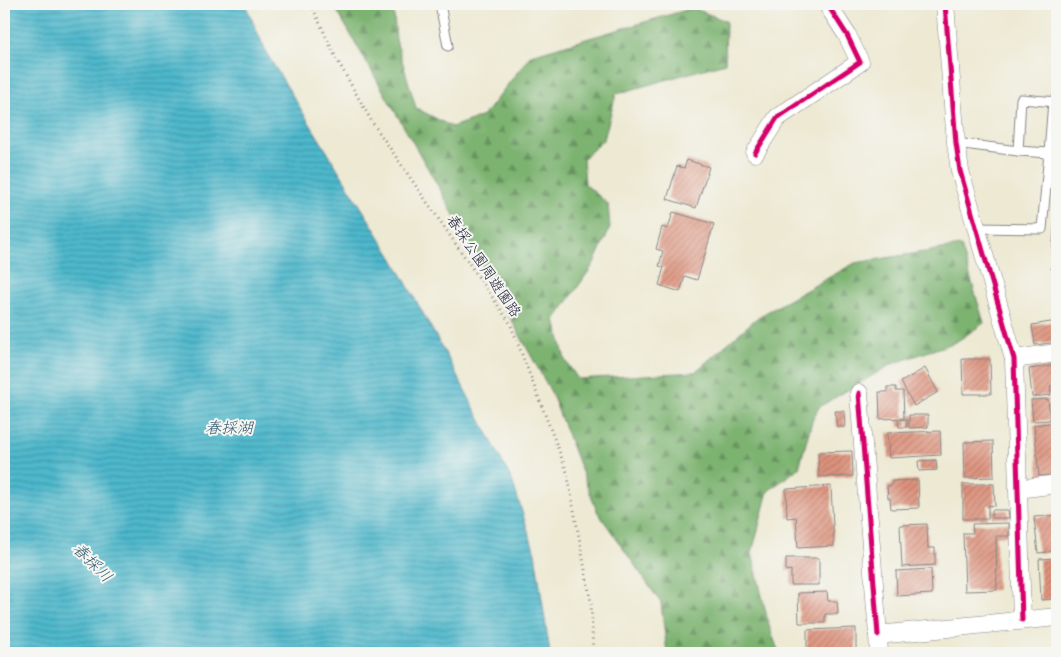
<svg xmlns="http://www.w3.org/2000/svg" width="1061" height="657" font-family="'Gochi Hand','Klee One',sans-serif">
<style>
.forest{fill:url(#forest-firs);stroke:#506a56}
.water{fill:url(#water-rules);stroke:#386d84}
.building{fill:url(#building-hatch)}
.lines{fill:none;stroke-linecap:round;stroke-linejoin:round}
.service-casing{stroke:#888687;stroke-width:11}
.minor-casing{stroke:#888687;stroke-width:19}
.path{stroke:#888687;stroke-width:3;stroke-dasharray:1 4;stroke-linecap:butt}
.service{stroke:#fff;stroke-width:9}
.minor{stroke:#fff;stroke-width:18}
.cycleway-casing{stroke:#f6f6f2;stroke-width:8}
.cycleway{stroke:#d6006c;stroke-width:5}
.labels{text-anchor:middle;stroke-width:4;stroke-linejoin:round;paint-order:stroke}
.street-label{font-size:15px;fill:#22223b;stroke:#f6f6f2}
.water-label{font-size:16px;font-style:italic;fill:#31566e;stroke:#f6f6f2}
</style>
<defs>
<pattern id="forest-firs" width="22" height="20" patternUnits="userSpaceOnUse" patternTransform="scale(1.25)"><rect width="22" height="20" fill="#7db371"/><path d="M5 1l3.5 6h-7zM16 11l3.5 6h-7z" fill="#66915e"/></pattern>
<pattern id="water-rules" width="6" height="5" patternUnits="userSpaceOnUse" patternTransform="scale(1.25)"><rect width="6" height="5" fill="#4eb8cc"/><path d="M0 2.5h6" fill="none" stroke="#4095a7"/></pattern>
<pattern id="building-hatch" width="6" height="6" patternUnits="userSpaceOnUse" patternTransform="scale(1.25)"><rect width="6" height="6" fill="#de937d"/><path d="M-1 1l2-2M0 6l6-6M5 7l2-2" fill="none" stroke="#b47868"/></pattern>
</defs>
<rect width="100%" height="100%" fill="#f6f6f2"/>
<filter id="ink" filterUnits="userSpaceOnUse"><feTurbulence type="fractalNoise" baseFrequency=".02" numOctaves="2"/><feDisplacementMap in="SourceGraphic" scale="10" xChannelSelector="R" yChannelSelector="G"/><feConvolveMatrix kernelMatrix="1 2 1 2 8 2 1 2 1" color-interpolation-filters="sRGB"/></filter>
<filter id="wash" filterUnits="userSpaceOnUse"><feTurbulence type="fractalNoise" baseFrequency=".0096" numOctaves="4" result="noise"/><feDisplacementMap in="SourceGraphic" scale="20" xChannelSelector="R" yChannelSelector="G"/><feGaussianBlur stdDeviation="1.12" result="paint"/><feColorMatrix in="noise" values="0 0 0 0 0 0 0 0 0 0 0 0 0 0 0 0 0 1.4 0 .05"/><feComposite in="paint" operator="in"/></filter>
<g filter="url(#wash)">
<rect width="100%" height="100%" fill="#ede9d3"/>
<polygon class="forest" points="333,4 393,4 396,40 416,108 452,127 483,116 531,55 693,8 726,21 725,63 616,94 604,139 583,159 585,184 608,204 610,228 593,265 555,320 565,360 578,379 695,372 758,317 855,263 961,246 984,323 956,342 892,364 819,407 812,421 799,468 768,491 752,553 769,626 779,653 667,653 661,603 597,511 551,392 438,186"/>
<polygon class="water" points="4,4 245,4 267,54 393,259 449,360 512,480 535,553 550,653 4,653"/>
<g id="blocks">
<g class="building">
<polygon points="687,160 709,167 696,208 667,199 677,166 684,168"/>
<polygon points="1056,205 1057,205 1057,269 1051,269"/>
<polygon points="673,212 714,224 697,280 685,276 680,292 659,285 664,267 659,266 663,251 656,249 662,227 668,229"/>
<polygon points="1057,321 1057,342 1035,345 1032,325"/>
<polygon points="962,359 990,359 991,394 963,394"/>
<polygon points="1057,365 1057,385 1050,386 1051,395 1032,397 1029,369"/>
<polygon points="925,368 938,392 914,406 901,382"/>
<polygon points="887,387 896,387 896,391 903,391 904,418 880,419 879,392 887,392"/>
<polygon points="1048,399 1050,420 1033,421 1031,400"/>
<polygon points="835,411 844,411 845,427 837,427"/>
<polygon points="909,415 928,415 928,427 909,428"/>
<polygon points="907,419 907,427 899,427 898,420"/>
<polygon points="1057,422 1057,475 1039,476 1034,425"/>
<polygon points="940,431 941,455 889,458 887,433"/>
<polygon points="993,441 994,477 965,478 964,442"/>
<polygon points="852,451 853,476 819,477 818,452"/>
<polygon points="936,460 937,470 919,471 918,461"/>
<polygon points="918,480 919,508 891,509 890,498 888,498 887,486 892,485 892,481"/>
<polygon points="963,484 994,484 995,506 988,505 988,519 963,519"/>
<polygon points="831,486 834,546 798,548 796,517 787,518 786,489"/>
<polygon points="992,510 1008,510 1009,518 992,518"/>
<polygon points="1057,515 1057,551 1038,553 1034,517"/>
<polygon points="1009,523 1009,536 996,536 997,590 965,591 963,533 973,533 972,524"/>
<polygon points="927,524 928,548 935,548 935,565 902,567 900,525"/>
<polygon points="786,558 819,558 819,585 791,585 791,570 786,571"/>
<polygon points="1057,558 1057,595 1055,595 1055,599 1041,600 1039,559"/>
<polygon points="931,569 932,594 897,596 896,571"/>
<polygon points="827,592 828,601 837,601 838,614 825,614 825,623 799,623 798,593"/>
<polygon points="856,628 856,651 849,651 849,653 807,653 807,630"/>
</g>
</g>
</g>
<g filter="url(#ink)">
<use href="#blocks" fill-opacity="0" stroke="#888687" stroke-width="1"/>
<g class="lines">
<defs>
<g id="service">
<polyline points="440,4 448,46"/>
<polyline points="956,143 1018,151 1021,99 1057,102"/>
<polyline points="1049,153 1053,101"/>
<polyline points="977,228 1042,229 1049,153 1018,151"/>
</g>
<g id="minor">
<polyline points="945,4 956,143 960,171 1014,359 1022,620"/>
<polyline points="755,153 777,118 860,62 847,35 829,7"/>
<polyline points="1014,359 1057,353"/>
<polyline points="859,393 878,635"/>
<polyline points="1018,489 1057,484"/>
<polyline points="879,653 878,635 1057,617"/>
</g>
</defs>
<use href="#service" class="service-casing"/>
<use href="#minor" class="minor-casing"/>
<polyline class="path" points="311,4 335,56 372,122 510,323 567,472 591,602 593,653"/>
<use href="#service" class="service"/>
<use href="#minor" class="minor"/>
<defs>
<g id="cycleway">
<polyline points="945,4 956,143 960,171 1014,359 1022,620"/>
<polyline points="755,153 777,118 860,62 847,35 829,7"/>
<polyline points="859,393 878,635"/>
</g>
</defs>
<use href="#cycleway" class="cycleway-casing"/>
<use href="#cycleway" class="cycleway"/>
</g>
</g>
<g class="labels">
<g class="street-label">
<text transform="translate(484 266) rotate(56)" y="5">春採公園周遊園路</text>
</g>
<g class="water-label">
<text x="229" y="433">春採湖</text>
<text transform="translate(93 562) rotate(45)" y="6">春採川</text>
</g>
</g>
<rect width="1061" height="657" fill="none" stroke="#f6f6f2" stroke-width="20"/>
</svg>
